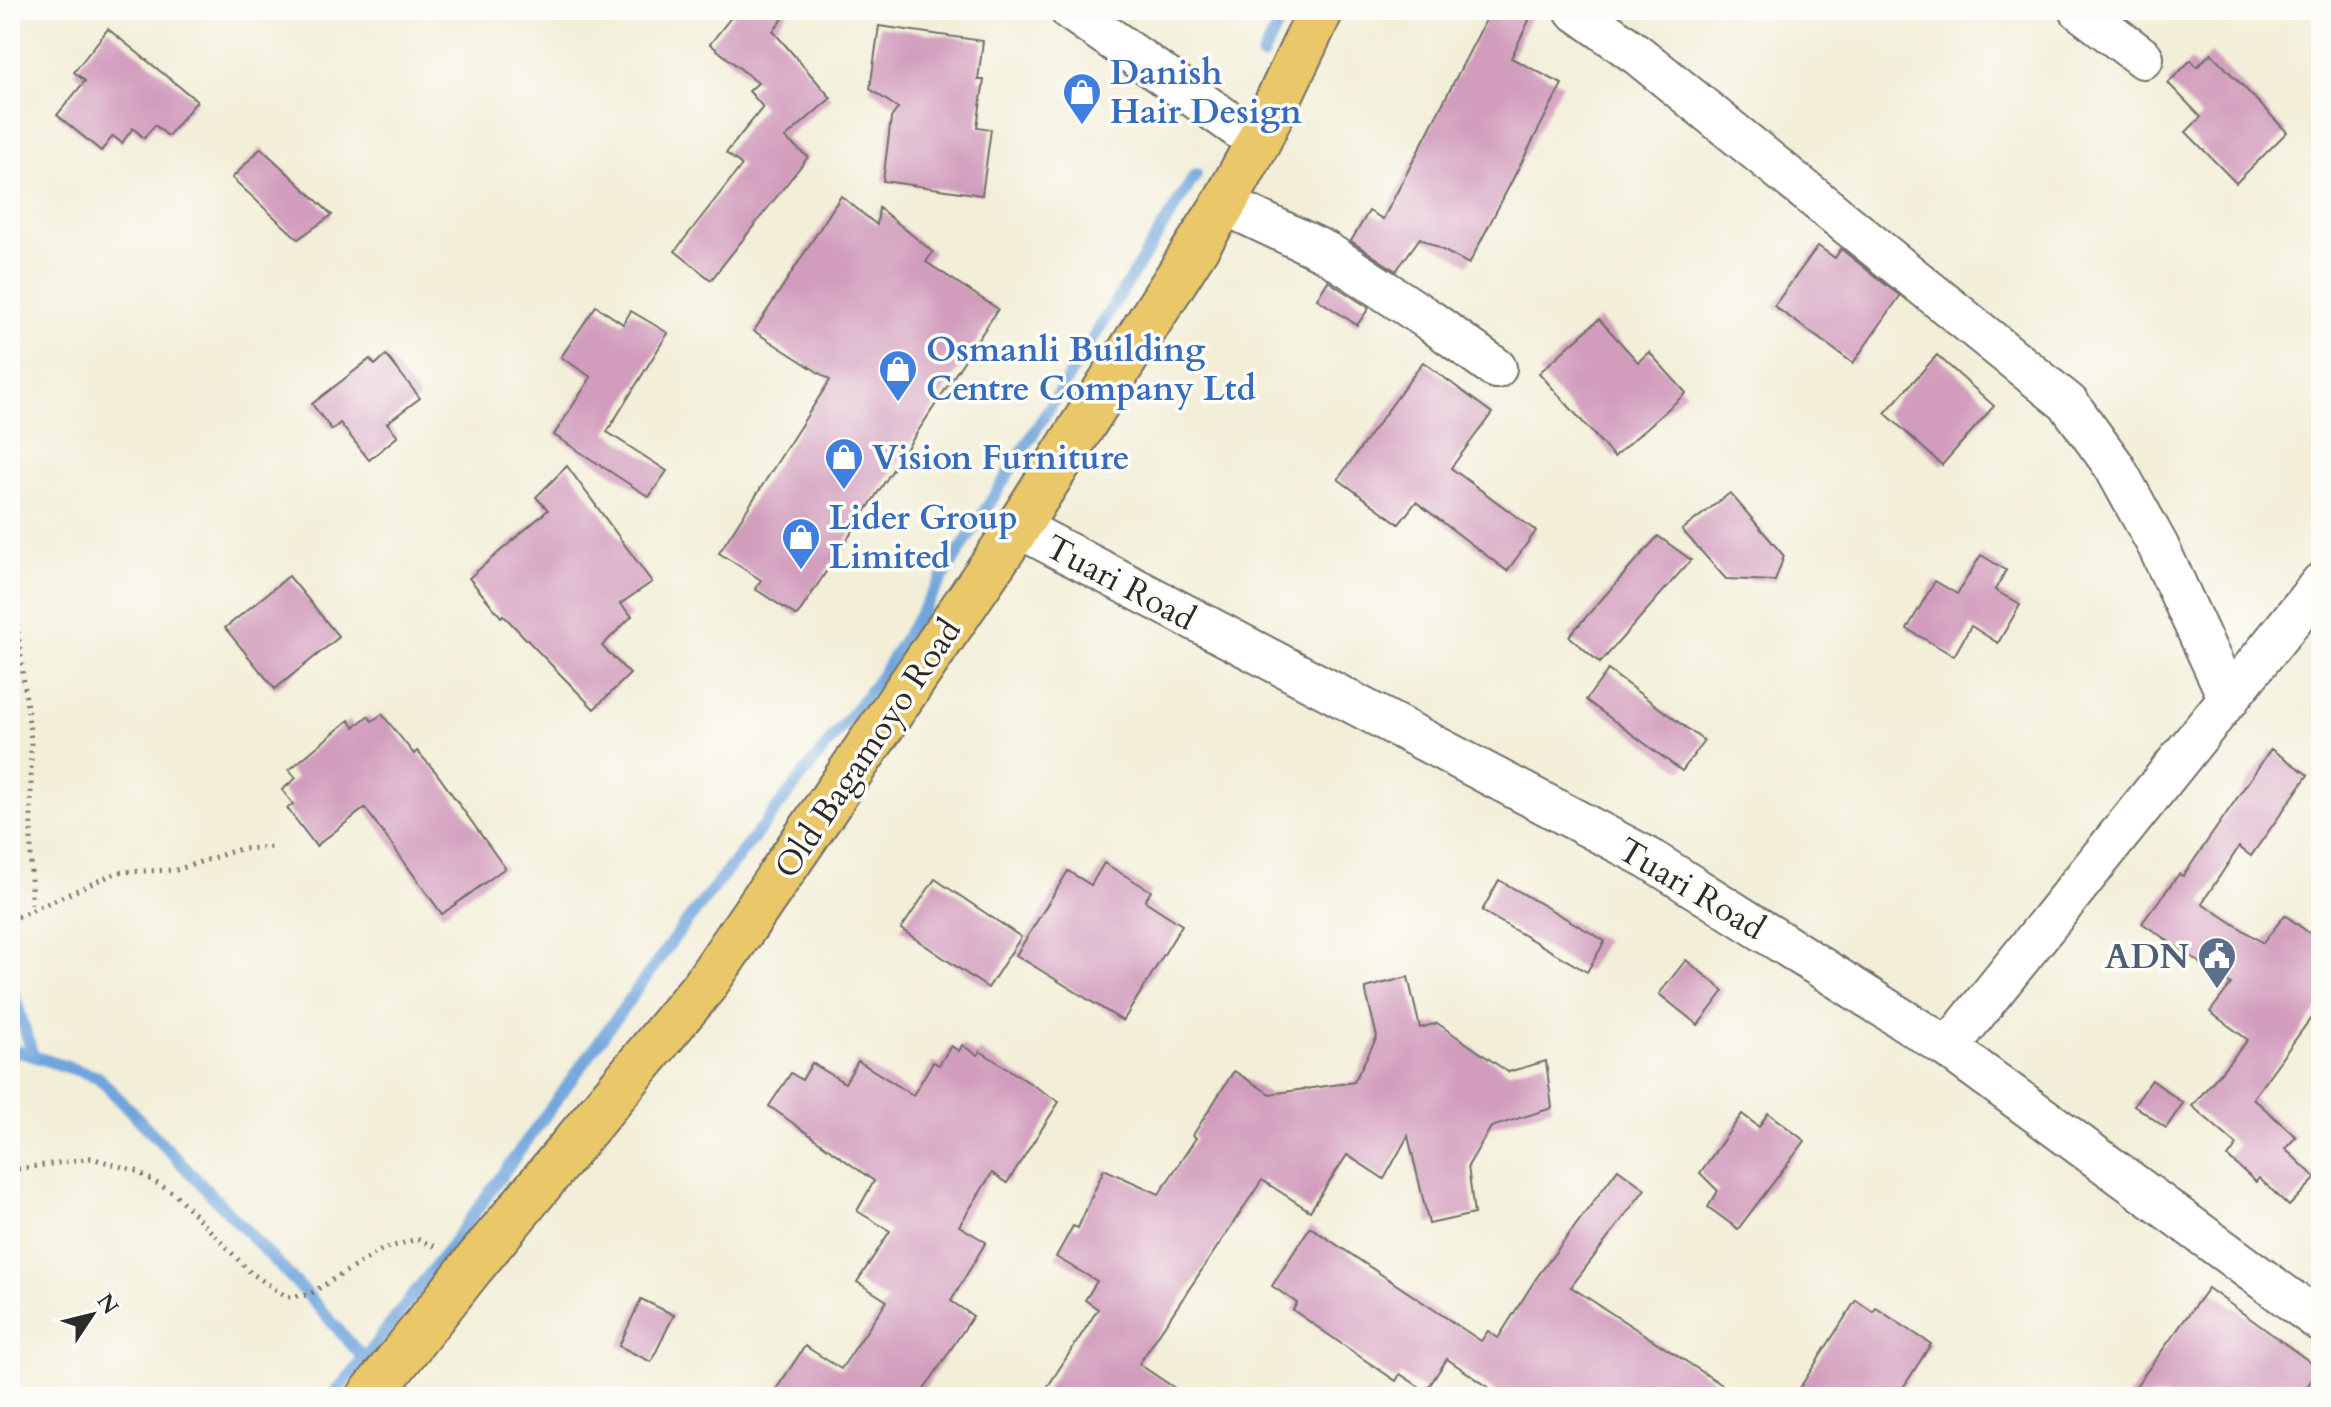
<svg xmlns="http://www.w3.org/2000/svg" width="2331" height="1407" font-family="Cardo,serif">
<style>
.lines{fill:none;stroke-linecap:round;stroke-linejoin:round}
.stream{stroke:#6fa4dc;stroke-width:12}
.building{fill:#d29dbd}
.minor-casing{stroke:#716f68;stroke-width:44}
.major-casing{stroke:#716f68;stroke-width:48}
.path{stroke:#716f68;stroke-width:5;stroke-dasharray:2 6;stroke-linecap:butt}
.minor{stroke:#fff;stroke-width:40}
.major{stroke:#eac769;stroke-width:44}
.labels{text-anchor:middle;stroke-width:7;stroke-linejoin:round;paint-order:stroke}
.shop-label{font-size:34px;font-weight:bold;fill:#366cbe;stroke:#fdfcf7;text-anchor:start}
.street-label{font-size:34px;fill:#2b2b2b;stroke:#fdfcf7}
.service-label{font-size:34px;font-weight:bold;fill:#4e5e75;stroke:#fdfcf7;text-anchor:end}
</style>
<rect width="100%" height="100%" fill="#fdfcf7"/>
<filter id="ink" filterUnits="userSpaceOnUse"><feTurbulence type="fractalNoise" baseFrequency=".0125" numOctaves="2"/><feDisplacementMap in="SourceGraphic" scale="16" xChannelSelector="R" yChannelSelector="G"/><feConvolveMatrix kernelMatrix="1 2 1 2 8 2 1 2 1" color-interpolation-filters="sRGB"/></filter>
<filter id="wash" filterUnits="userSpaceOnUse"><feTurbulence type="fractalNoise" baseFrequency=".006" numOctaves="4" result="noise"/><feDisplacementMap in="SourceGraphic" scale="32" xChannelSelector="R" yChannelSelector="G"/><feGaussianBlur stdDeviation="1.8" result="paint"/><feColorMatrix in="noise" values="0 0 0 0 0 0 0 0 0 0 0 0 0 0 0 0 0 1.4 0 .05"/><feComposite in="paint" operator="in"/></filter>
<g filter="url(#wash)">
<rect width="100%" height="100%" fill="#f2eed8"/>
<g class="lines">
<g class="stream">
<polyline points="1262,56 1286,10"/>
<polyline points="10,981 33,1056 98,1077 308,1295 364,1359 446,1252 681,929 878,681 1196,174"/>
<polyline points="10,1049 33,1056"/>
<polyline points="331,1397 364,1359"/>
</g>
</g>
<g id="blocks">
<g class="building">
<polygon points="737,10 790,10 773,31 831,98 785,138 808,157 711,280 675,251 742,165 726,153 763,107 749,91 758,83 710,44"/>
<polygon points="1491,10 1534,10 1511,58 1562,84 1469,264 1420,238 1396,271 1351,241 1369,211 1383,219"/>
<polygon points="879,26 983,41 978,80 984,80 977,127 991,129 982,195 883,181 891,118 898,108 870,89"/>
<polygon points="108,29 197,101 168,136 155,125 144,138 133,128 122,143 113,136 101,151 57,115 85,81 74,72"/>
<polygon points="2211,53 2287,132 2236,183 2186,132 2201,117 2168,83 2191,60 2197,67"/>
<polygon points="261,148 332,215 298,239 232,178"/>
<polygon points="841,196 877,225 879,208 933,252 926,262 998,309 797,616 755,589 761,580 719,553 830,380 754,331"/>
<polygon points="1818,246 1835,258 1841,249 1900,296 1853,363 1774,306"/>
<polygon points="1328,281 1369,308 1357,325 1317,299"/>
<polygon points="596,306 623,324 631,311 668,333 607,432 667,471 649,497 554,435 591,377 561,357"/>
<polygon points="1599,319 1638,362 1649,352 1686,393 1614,457 1539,373"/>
<polygon points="386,355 420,398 387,423 398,436 369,460 340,423 332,430 312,404 370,359 375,365"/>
<polygon points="1937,355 1994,406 1942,465 1885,413"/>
<polygon points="1423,362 1492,413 1451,468 1536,531 1507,571 1416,502 1399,524 1338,479"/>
<polygon points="567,466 652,582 620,604 632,616 602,646 630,674 594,709 503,615 501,617 469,578 548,510 536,497"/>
<polygon points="1730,493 1784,556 1775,581 1726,579 1682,530"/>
<polygon points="1658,536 1691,560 1600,663 1569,636"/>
<polygon points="1981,555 2006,570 1995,590 2020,605 1998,643 1971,626 1954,656 1907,629 1935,581 1957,594"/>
<polygon points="289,576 339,637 275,689 225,628"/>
<polygon points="1608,670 1704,741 1682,771 1586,700"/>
<polygon points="382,714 414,754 417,751 435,771 505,868 442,914 365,808 316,846 287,808 293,804 282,790 296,778 289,770 349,720 354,727 368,716 372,721"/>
<polygon points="2271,749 2308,775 2251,856 2239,847 2202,903 2263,943 2285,915 2321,942 2321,1004 2253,1098 2296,1137 2285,1149 2316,1178 2289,1206 2259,1178 2256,1182 2228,1157 2237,1145 2192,1106 2248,1040 2210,1012 2231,984 2142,923 2179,874 2183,876"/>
<polygon points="1104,863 1151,891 1145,901 1182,925 1123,1021 1016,955 1068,871 1091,885"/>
<polygon points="935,879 1021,937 988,988 901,929"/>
<polygon points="1499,880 1605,941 1587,972 1482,911"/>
<polygon points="1686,960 1724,991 1698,1025 1659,994"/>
<polygon points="1408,977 1420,1028 1437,1023 1508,1072 1546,1061 1552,1108 1491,1127 1468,1166 1474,1214 1429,1224 1408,1136 1384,1179 1347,1155 1310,1211 1262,1180 1139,1364 1188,1397 1041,1397 1098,1309 1085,1300 1097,1281 1056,1257 1073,1226 1078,1228 1104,1169 1159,1194 1196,1138 1193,1135 1234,1071 1270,1094 1354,1082 1377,1037 1365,988"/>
<polygon points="962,1045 977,1055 980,1051 1059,1102 1007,1183 992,1173 959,1226 986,1242 951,1301 973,1316 919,1397 771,1397 805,1346 841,1369 887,1301 857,1282 890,1231 857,1211 874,1181 769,1106 791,1073 802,1080 812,1063 845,1083 858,1061 913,1095 933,1062 939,1065 951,1046 959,1051"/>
<polygon points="2152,1080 2183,1103 2166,1128 2134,1105"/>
<polygon points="1768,1113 1805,1141 1738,1229 1708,1207 1718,1191 1700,1173 1742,1114 1759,1127"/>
<polygon points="1618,1169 1645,1189 1571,1287 1741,1397 1503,1397 1447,1359 1426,1391 1400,1374 1396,1381 1356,1354 1293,1310 1297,1303 1272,1286 1310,1227 1481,1341 1488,1331 1498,1338 1537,1277"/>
<polygon points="2208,1288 2320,1369 2299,1397 2128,1397"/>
<polygon points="641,1299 674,1315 651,1362 619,1346"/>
<polygon points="1856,1300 1873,1312 1876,1308 1931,1344 1897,1397 1794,1397"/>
</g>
</g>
</g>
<g filter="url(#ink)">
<use href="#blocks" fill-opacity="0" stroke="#716f68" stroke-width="2"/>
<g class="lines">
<defs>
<g id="minor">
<polyline points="1070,10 1258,142"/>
<polyline points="1575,10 1638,55 2069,404 2114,466 2158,546 2229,699"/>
<polyline points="2080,10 2143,58"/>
<polyline points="1224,204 1326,252 1429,320 1496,368"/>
<polyline points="1018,527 1648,858 1948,1048 2321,1322"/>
<polyline points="1948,1048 2321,583"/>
</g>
<polyline id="major" points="369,1397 470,1269 704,986 1018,527 1224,204 1258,142 1321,10"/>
</defs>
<use href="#minor" class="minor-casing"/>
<use href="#major" class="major-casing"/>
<g class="path">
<polyline points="10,568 31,739 31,911"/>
<polyline points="10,920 118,872 176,870 240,849 276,847"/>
<polyline points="10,1170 91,1158 136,1171 175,1194 250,1272 287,1297 308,1295 383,1249 417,1239 436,1247"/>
</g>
<use href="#minor" class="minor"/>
<use href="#major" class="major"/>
</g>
</g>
<defs>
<symbol id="shop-pin" viewBox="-11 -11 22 30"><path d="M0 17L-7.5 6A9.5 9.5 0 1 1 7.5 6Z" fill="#3f7fe0" stroke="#fdfcf7"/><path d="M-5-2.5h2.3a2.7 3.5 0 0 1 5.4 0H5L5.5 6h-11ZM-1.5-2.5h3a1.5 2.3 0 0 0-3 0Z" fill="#fff"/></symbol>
<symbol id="civic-pin" viewBox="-11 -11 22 30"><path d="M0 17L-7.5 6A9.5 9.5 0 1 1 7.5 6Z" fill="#5c6f8a" stroke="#fdfcf7"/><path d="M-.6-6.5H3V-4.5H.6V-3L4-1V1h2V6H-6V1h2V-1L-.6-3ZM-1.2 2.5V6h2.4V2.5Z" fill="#fff"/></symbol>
</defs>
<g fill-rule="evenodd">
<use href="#shop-pin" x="1060" y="70" width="44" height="60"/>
<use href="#shop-pin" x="876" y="347" width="44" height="60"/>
<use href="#shop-pin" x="822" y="435" width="44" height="60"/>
<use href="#shop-pin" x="779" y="515" width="44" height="60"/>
<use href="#civic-pin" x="2195" y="934" width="44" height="60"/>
</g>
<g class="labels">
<g class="shop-label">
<text x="1110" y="84">Danish<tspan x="1110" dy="39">Hair Design</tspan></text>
<text x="926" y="361">Osmanli Building<tspan x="926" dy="39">Centre Company Ltd</tspan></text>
<text x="872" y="469">Vision Furniture</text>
<text x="829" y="529">Lider Group<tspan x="829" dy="39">Limited</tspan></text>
</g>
<g class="street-label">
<text transform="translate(1121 582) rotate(28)" y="12">Tuari Road</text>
<text transform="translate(867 748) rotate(-56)" y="12">Old Bagamoyo Road</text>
<text transform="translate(1692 888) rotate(31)" y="12">Tuari Road</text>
</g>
<g class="service-label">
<text x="2189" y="968">ADN</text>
</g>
</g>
<rect width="2331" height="1407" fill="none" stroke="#fdfcf7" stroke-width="40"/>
<g transform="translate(92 1315) rotate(55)" stroke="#fdfcf7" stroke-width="6" paint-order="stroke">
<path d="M0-6L14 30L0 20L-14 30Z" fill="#2b2b2b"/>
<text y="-12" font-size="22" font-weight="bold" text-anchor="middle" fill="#2b2b2b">N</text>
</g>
</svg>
